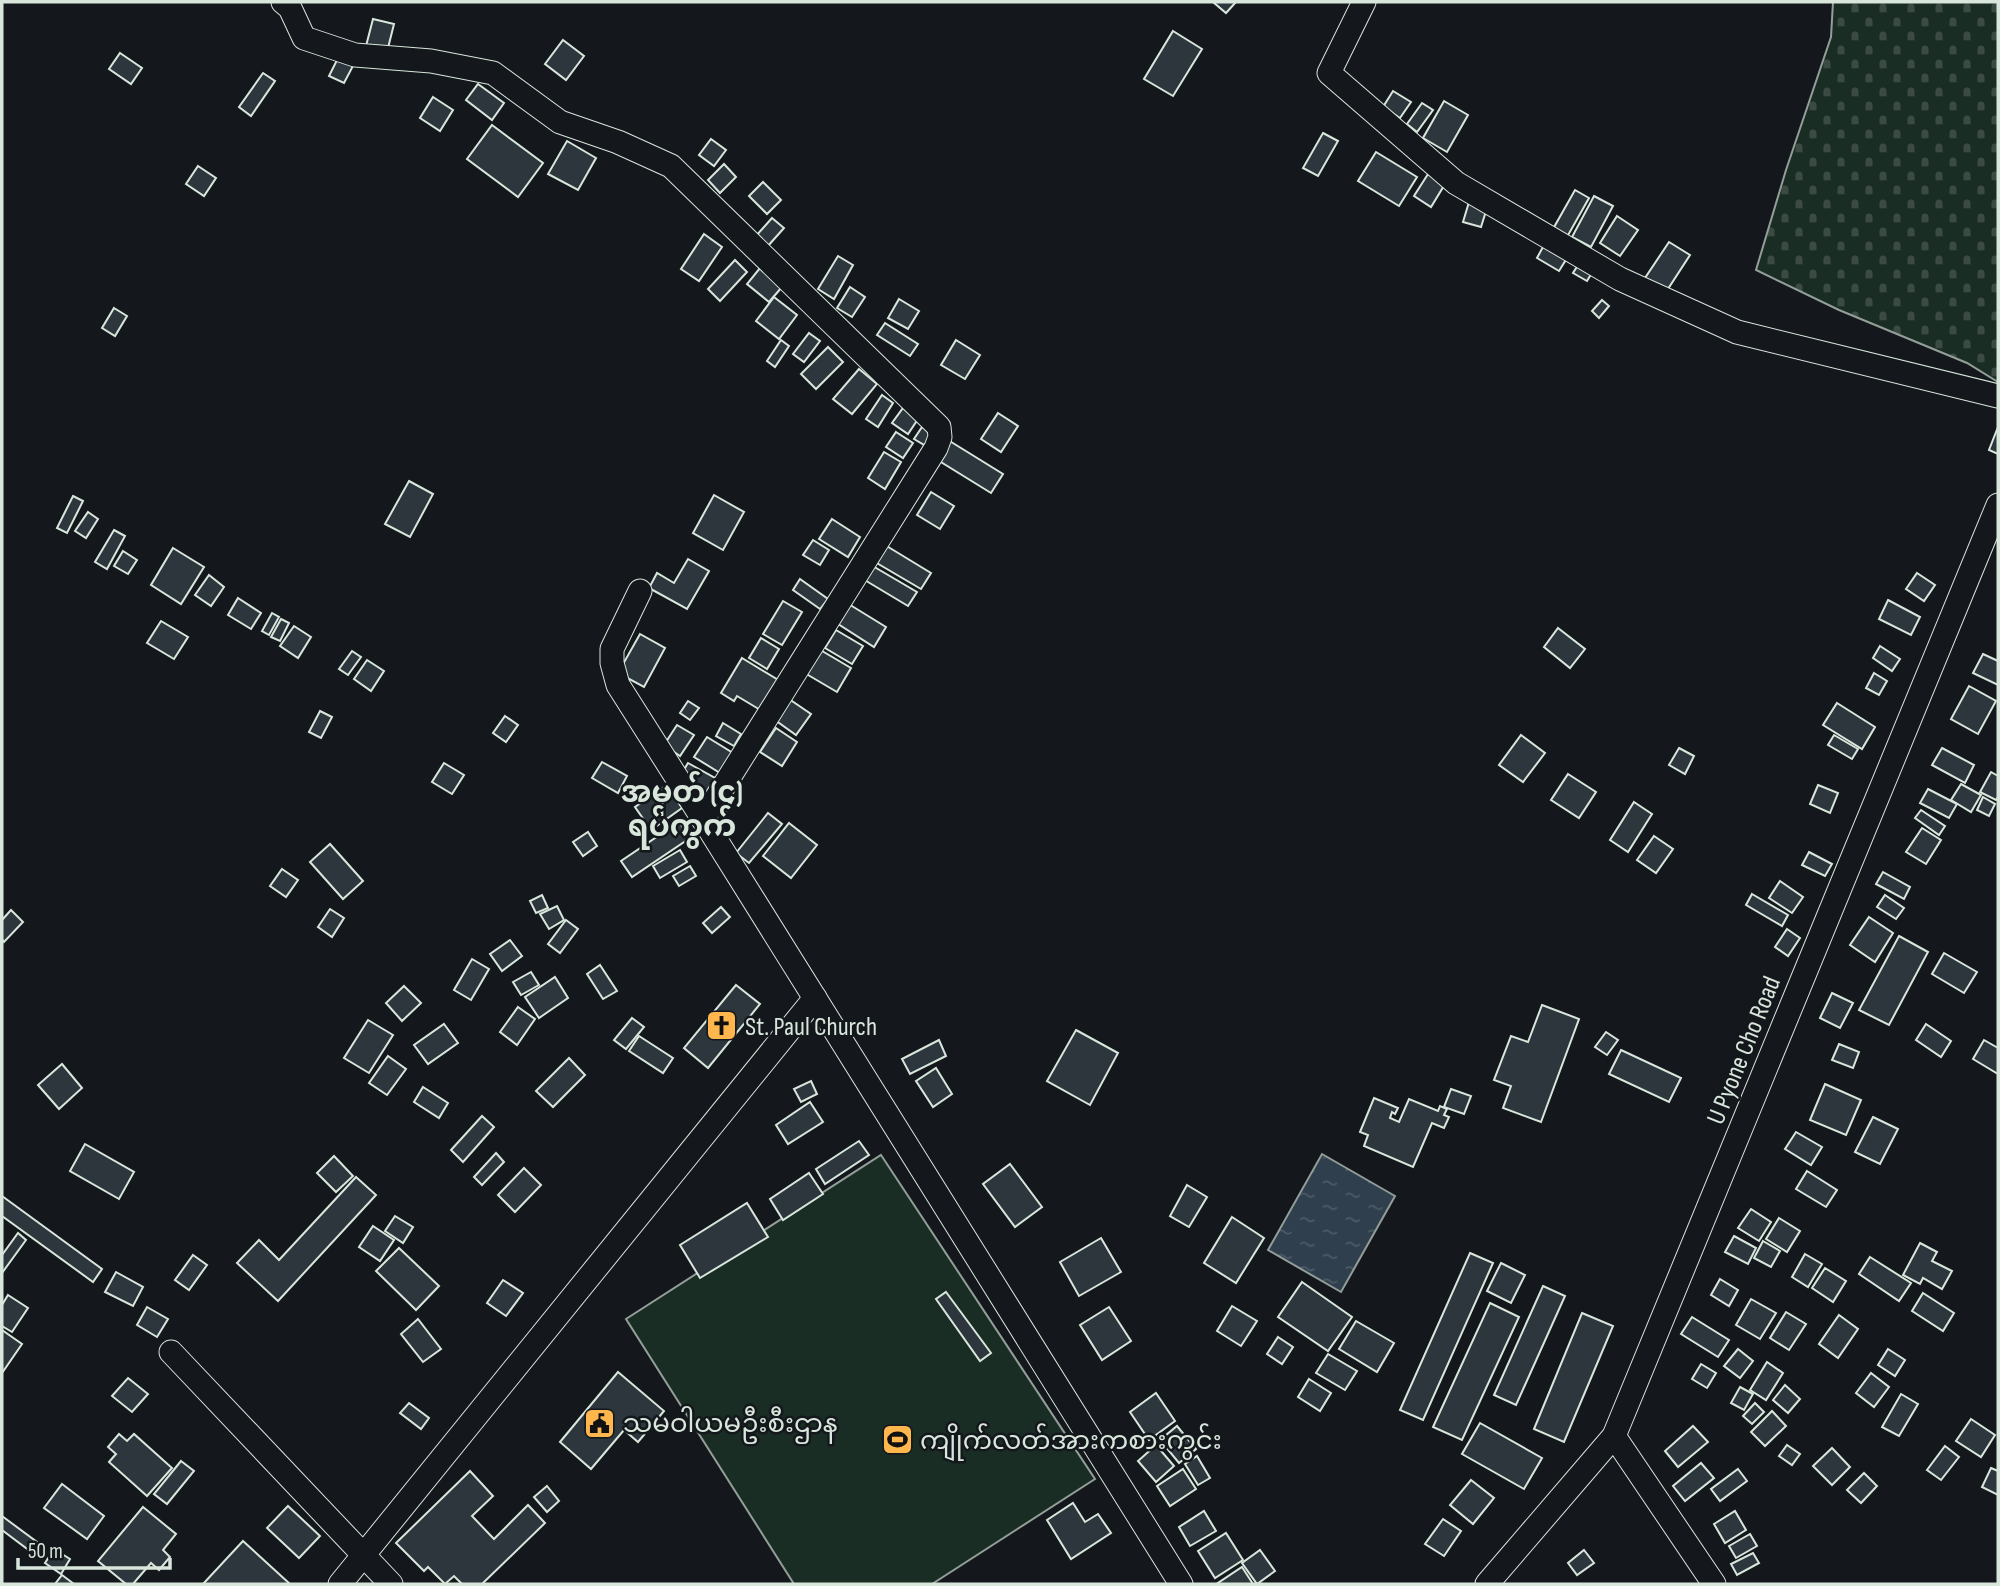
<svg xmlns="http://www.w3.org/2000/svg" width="2000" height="1586" font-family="'Sofia Sans Condensed','Noto Sans Myanmar',sans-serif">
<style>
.grass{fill:#1a2d24;stroke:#939e99;stroke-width:2}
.cemetery{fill:url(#cemetery-stones);stroke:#939e99;stroke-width:2}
.water{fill:url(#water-ripples);stroke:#939e99;stroke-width:2}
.building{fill:#2c363c;stroke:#d8e6dc;stroke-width:2}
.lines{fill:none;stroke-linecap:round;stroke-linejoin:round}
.minor-casing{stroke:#d8e6dc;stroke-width:25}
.minor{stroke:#14181c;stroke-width:23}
.labels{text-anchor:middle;stroke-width:5;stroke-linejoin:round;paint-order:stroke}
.poi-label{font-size:26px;fill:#d8e6dc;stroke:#14181c;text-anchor:start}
.street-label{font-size:26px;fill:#d8e6dc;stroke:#14181c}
.quarter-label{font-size:30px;font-weight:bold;fill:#d8e6dc;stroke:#14181c}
</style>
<defs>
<pattern id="cemetery-stones" width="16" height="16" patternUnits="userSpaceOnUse" patternTransform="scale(1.75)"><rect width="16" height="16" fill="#1a2d24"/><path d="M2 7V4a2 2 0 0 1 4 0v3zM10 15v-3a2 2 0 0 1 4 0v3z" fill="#3b4b43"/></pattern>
<pattern id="water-ripples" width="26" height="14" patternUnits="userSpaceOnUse" patternTransform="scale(1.75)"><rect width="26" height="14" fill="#2f3f4d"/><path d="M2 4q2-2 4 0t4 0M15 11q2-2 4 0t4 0" fill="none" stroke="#4c5b66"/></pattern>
</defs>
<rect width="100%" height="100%" fill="#14181c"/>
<polygon class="grass" points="881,1155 1095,1479 932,1584 794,1584 626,1319"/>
<polygon class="cemetery" points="1833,2 1998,2 1998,382 1967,363 1839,310 1756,270 1786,170 1831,37"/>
<polygon class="water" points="1322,1154 1395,1196 1341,1292 1268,1250"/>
<g class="building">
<polygon points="1213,2 1236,2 1226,13"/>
<polygon points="373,19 394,24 387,52 366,46"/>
<polygon points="1173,31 1202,49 1173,96 1144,79"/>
<polygon points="563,40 584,56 566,80 545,64"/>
<polygon points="120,53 142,68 131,84 109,69"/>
<polygon points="339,56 354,64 344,83 329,76"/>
<polygon points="263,73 275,81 251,116 239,107"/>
<polygon points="478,84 504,103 492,120 466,100"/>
<polygon points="1393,91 1411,102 1400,118 1383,107"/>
<polygon points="433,97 453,110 440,131 420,118"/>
<polygon points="1444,101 1468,115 1447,152 1423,138"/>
<polygon points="1422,103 1433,110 1417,132 1407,124"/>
<polygon points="492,125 543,163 518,197 467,159"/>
<polygon points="1323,133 1338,141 1318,176 1303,168"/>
<polygon points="711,139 726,150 714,166 699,155"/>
<polygon points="567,141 596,158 578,190 548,174"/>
<polygon points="1376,152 1417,177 1399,206 1358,181"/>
<polygon points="724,164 736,177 720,193 708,180"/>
<polygon points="198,166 216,178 204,196 186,184"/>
<polygon points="1428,174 1445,184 1431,207 1414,196"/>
<polygon points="763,182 781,200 767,214 749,196"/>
<polygon points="1575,190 1589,198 1567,237 1553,229"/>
<polygon points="1594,196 1613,206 1591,247 1572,237"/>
<polygon points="1469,202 1487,208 1481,227 1463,222"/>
<polygon points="1617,216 1638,230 1620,256 1600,243"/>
<polygon points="772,218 784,228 767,247 755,237"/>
<polygon points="704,234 722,247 699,281 681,269"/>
<polygon points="1669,242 1690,255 1664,295 1643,281"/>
<polygon points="1544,245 1567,258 1559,271 1537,258"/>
<polygon points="838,256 853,265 834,299 818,289"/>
<polygon points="735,260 747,272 720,301 708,289"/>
<polygon points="1580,262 1593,271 1587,281 1573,273"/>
<polygon points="760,268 782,287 769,302 747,284"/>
<polygon points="850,287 865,297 852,317 837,308"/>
<polygon points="774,297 797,315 779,339 756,321"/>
<polygon points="899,299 919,311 908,329 888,318"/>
<polygon points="1602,300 1609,306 1599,318 1592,311"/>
<polygon points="114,308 127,316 115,336 102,328"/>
<polygon points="885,323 918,344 910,356 877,335"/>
<polygon points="809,333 820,341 804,362 793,354"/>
<polygon points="781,340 789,346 775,367 767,361"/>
<polygon points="956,340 980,355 965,379 941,365"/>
<polygon points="828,347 843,362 816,389 801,374"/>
<polygon points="859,369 877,384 852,414 833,399"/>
<polygon points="882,395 893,403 878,427 866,419"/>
<polygon points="903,408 918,419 908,434 892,423"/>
<polygon points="998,413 1018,426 1001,452 981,439"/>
<polygon points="922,427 933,433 926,446 914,439"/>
<polygon points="1998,427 1998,454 1989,450"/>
<polygon points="896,432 913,443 903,458 886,447"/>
<polygon points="948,440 1003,474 991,493 936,459"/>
<polygon points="884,452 901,462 885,489 868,478"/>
<polygon points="409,481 433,494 410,537 385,524"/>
<polygon points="931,492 954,506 940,529 917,515"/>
<polygon points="714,495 744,512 723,550 693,533"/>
<polygon points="73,496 83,501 67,533 57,528"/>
<polygon points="88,512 98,519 86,538 75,531"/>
<polygon points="832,519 860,537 848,557 819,539"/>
<polygon points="114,530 125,536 107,569 95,562"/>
<polygon points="813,540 829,550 820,565 803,555"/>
<polygon points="885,545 931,573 921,589 875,562"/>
<polygon points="173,548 204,567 181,604 151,585"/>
<polygon points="123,551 137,560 128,574 114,566"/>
<polygon points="688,559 709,571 687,609 649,588 657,573 674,583"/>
<polygon points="871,565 917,592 908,606 863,579"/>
<polygon points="1917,573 1935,585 1924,601 1906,589"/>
<polygon points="209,575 224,587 211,606 195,595"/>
<polygon points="800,579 828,599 820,609 793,590"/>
<polygon points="238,598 261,613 251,629 228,615"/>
<polygon points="1888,600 1920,617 1911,635 1879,619"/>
<polygon points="783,601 802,612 782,645 763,634"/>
<polygon points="847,603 886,627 874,647 835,622"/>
<polygon points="272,613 279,617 269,635 262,631"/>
<polygon points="281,619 289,623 280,641 271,637"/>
<polygon points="161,621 188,637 174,659 147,643"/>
<polygon points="294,626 311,637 298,658 280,646"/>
<polygon points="1558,628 1585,649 1570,668 1544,647"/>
<polygon points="836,630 863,646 852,664 825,648"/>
<polygon points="640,634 665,648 644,687 618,673"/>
<polygon points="761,638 779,649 767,669 749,658"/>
<polygon points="1880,646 1900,659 1892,671 1873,658"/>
<polygon points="817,648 851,668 837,692 803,672"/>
<polygon points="352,651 361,657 348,675 339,669"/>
<polygon points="1983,654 1998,661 1998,685 1973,673"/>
<polygon points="742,658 780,681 762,711 737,696 734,701 721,693"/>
<polygon points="367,660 384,671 371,691 354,679"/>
<polygon points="1874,673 1887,681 1879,695 1866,688"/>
<polygon points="1969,686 1996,701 1978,734 1951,719"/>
<polygon points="789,699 811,714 796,735 775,720"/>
<polygon points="688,701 699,708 690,720 680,713"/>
<polygon points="1837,703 1875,727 1862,749 1823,725"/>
<polygon points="320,711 332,717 321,738 309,732"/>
<polygon points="505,716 518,725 506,742 493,733"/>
<polygon points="723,723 741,734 734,746 716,736"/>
<polygon points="677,725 694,735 680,756 664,745"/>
<polygon points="776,728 797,742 782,766 760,752"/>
<polygon points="1521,735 1545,753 1523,782 1499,765"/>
<polygon points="1834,735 1858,749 1852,759 1828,745"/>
<polygon points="707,737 733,753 720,773 694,757"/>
<polygon points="1679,748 1694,756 1685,774 1669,765"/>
<polygon points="1942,748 1974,765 1965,783 1932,765"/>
<polygon points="602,762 627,776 618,793 592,778"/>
<polygon points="444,763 464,775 452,794 432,782"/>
<polygon points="688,763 715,778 707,794 679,778"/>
<polygon points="1991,772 1998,776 1998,797 1996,800 1980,792"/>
<polygon points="1568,774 1596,792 1579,818 1551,800"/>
<polygon points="1961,784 1981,795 1971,812 1951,800"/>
<polygon points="667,785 682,808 651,830 635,807"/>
<polygon points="1818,785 1838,793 1830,813 1810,804"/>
<polygon points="1928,789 1957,804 1949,818 1920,803"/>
<polygon points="1983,797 1995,804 1989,816 1977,810"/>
<polygon points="1634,802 1652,814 1628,852 1610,840"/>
<polygon points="1921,810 1945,826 1939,835 1915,818"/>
<polygon points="768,813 782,824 749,863 736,853"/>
<polygon points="679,822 690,838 632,877 621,861"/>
<polygon points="789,823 817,845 791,878 763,856"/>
<polygon points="1922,828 1941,840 1926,864 1906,852"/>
<polygon points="588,832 597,846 583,856 573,842"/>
<polygon points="1654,836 1673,849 1656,873 1637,860"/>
<polygon points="330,844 363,881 343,899 310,862"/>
<polygon points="680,850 687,862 660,878 653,866"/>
<polygon points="1809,852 1832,864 1825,876 1802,865"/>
<polygon points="690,866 696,876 679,886 673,876"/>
<polygon points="282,869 298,880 286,897 270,886"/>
<polygon points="1883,872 1910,887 1904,899 1876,884"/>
<polygon points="1780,881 1803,897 1792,913 1769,898"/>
<polygon points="1752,894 1788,915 1782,926 1746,905"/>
<polygon points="542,895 548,908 536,913 530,901"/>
<polygon points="1885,895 1904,908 1896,919 1877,907"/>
<polygon points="557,906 564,920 549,929 540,914"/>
<polygon points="721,907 730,917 712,933 703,923"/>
<polygon points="330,909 344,918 332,937 318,927"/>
<polygon points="11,910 23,922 4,942 2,939 2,920"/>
<polygon points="1869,917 1893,933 1875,962 1850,945"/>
<polygon points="566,920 578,929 560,953 548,944"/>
<polygon points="1787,929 1800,938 1788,956 1775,947"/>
<polygon points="1899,936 1928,952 1889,1025 1859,1010"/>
<polygon points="510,940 522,956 502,971 490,954"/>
<polygon points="1944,953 1977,972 1964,993 1932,974"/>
<polygon points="472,959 489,969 471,1000 454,990"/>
<polygon points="600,965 617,991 603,999 587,974"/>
<polygon points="531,972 539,985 521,995 513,982"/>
<polygon points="555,977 568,998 539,1018 525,997"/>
<polygon points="736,985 760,1004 708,1068 684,1048"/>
<polygon points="404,986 421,1003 402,1021 386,1003"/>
<polygon points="1832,993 1853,1003 1840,1028 1820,1018"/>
<polygon points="1542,1005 1579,1019 1541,1122 1503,1108 1511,1086 1494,1080 1511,1036 1528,1042"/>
<polygon points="518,1007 535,1019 517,1045 500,1032"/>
<polygon points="632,1018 644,1027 626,1049 614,1040"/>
<polygon points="368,1020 393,1035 369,1073 344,1058"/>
<polygon points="444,1024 458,1043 428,1064 414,1045"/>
<polygon points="1926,1024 1951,1041 1941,1057 1916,1040"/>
<polygon points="1076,1030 1118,1053 1090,1105 1047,1081"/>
<polygon points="1606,1032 1618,1040 1607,1055 1595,1047"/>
<polygon points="639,1036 673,1058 663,1073 629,1051"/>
<polygon points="939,1040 946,1056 910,1074 902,1059"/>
<polygon points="1984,1040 1998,1048 1998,1074 1973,1059"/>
<polygon points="1839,1044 1859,1052 1853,1068 1832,1060"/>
<polygon points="1621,1050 1681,1078 1669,1102 1609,1074"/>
<polygon points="388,1056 406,1069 387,1095 369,1083"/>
<polygon points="569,1058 585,1075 553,1107 536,1091"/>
<polygon points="62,1064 82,1088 59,1109 38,1085"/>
<polygon points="936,1068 952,1094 933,1107 916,1081"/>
<polygon points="811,1081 817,1094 801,1102 794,1089"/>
<polygon points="1825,1084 1861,1100 1846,1135 1810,1120"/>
<polygon points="423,1087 448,1103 439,1118 414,1102"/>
<polygon points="1451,1089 1471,1096 1464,1114 1444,1107"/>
<polygon points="1374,1098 1398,1108 1395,1114 1392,1112 1390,1118 1399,1122 1409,1099 1438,1111 1440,1106 1447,1109 1444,1115 1449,1117 1444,1128 1432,1123 1413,1167 1364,1146 1368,1135 1360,1132"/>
<polygon points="810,1102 823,1122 788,1144 776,1125"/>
<polygon points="482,1116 494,1127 463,1162 451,1150"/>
<polygon points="1873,1117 1898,1129 1880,1164 1855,1152"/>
<polygon points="1796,1132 1822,1147 1811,1165 1785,1149"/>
<polygon points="859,1141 869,1155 825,1184 816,1169"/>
<polygon points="85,1144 134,1172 119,1199 70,1171"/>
<polygon points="496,1153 504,1162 482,1185 474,1177"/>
<polygon points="334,1156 353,1176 336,1192 317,1173"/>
<polygon points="1010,1164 1042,1207 1015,1227 983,1184"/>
<polygon points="524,1168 541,1185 515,1212 498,1195"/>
<polygon points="1807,1171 1837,1190 1826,1207 1796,1189"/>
<polygon points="809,1173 823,1194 783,1220 770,1199"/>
<polygon points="356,1177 376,1195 278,1301 237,1263 259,1240 279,1260"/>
<polygon points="1187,1185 1207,1197 1189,1227 1170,1216"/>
<polygon points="2,1196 102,1269 93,1282 2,1216"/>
<polygon points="747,1203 768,1237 700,1278 680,1245"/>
<polygon points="1751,1209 1771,1222 1759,1241 1738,1228"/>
<polygon points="395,1216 413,1227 403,1243 385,1231"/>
<polygon points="1232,1217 1264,1238 1236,1283 1204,1263"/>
<polygon points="1779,1218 1800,1231 1787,1252 1766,1239"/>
<polygon points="373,1226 394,1240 380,1261 359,1247"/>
<polygon points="18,1233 26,1240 2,1273 2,1255"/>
<polygon points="1734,1236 1756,1248 1748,1264 1725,1252"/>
<polygon points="1101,1238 1121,1272 1079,1296 1060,1262"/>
<polygon points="1763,1241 1780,1251 1771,1267 1754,1258"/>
<polygon points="1920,1243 1937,1252 1932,1261 1952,1271 1942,1289 1923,1278 1920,1284 1903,1275"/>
<polygon points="399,1248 439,1286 416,1310 376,1271"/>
<polygon points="1470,1253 1493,1263 1423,1420 1400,1410"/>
<polygon points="1805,1254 1822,1264 1808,1287 1792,1277"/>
<polygon points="193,1255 207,1265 189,1290 175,1280"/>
<polygon points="1870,1257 1911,1283 1899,1301 1859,1274"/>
<polygon points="1501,1263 1525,1275 1511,1303 1487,1291"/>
<polygon points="1825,1268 1846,1281 1833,1302 1812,1288"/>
<polygon points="116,1272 143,1287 133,1306 105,1292"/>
<polygon points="1720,1279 1738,1290 1729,1306 1711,1295"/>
<polygon points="503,1280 523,1293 506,1316 487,1303"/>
<polygon points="1302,1282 1352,1317 1328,1351 1278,1317"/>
<polygon points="1543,1286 1565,1296 1516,1405 1494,1395"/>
<polygon points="946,1292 991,1353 980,1361 936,1299"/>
<polygon points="1923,1293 1954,1313 1943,1331 1912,1311"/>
<polygon points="8,1295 28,1308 12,1332 2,1326 2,1305"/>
<polygon points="1751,1299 1776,1313 1760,1339 1736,1325"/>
<polygon points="1490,1303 1519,1317 1462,1440 1433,1427"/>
<polygon points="1232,1306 1257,1321 1241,1346 1217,1331"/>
<polygon points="147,1307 168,1319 157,1337 137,1325"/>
<polygon points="1109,1307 1131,1341 1102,1360 1080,1325"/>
<polygon points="1786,1312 1806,1324 1789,1350 1770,1338"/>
<polygon points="1582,1313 1613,1326 1564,1442 1534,1429"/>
<polygon points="1839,1315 1858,1329 1838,1358 1819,1344"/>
<polygon points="1692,1317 1729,1340 1718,1357 1681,1334"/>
<polygon points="418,1319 441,1349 423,1362 401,1334"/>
<polygon points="1356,1321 1394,1343 1377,1372 1339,1349"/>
<polygon points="2,1330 22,1344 2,1373"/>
<polygon points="1278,1337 1293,1347 1282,1364 1267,1354"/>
<polygon points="1738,1349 1753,1361 1740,1378 1724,1366"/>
<polygon points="1888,1349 1905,1360 1895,1376 1878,1365"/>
<polygon points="1328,1354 1357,1371 1345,1390 1316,1373"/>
<polygon points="1767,1362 1783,1373 1766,1400 1750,1390"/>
<polygon points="1701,1364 1716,1373 1707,1388 1692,1379"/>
<polygon points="618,1372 664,1411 638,1442 624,1430 591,1469 560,1442"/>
<polygon points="1871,1373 1889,1387 1874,1407 1856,1393"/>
<polygon points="128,1378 148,1394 132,1412 112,1396"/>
<polygon points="1309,1379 1331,1393 1320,1411 1298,1397"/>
<polygon points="1785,1385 1800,1399 1788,1413 1773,1400"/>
<polygon points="1740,1387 1753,1394 1744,1410 1731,1403"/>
<polygon points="1156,1393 1175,1421 1149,1440 1130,1412"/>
<polygon points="1901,1394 1918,1404 1899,1436 1882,1427"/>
<polygon points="409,1403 429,1418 421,1429 400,1413"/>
<polygon points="1755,1403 1764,1412 1752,1424 1743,1416"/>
<polygon points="1772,1411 1786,1426 1765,1446 1751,1432"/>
<polygon points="1971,1419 1995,1435 1981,1457 1956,1441"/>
<polygon points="1480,1423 1542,1458 1524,1489 1462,1454"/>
<polygon points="1177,1426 1196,1449 1179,1463 1160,1440"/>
<polygon points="1693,1426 1708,1442 1678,1467 1665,1451"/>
<polygon points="119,1434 127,1441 134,1434 172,1468 147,1496 109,1462 116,1454 108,1447"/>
<polygon points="1156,1445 1174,1466 1156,1482 1138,1461"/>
<polygon points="1787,1445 1800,1454 1792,1465 1779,1456"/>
<polygon points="1945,1446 1959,1457 1941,1480 1927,1470"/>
<polygon points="1832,1448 1850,1467 1832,1485 1813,1466"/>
<polygon points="1197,1456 1210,1478 1198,1485 1185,1464"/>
<polygon points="181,1461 194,1471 167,1504 154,1494"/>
<polygon points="1701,1463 1714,1478 1685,1501 1673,1486"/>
<polygon points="1991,1468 1998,1471 1998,1495 1982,1487"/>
<polygon points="1183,1469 1196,1489 1170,1506 1157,1486"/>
<polygon points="1738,1469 1747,1481 1720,1501 1711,1489"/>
<polygon points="470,1471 493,1496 472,1516 494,1539 528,1505 545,1523 482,1584 462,1584 454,1576 445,1584 428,1567 424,1571 396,1543"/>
<polygon points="1864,1473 1877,1486 1861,1503 1847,1490"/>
<polygon points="1471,1480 1494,1498 1473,1524 1450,1505"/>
<polygon points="62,1484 104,1516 87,1539 44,1508"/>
<polygon points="547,1486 559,1501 547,1512 534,1497"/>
<polygon points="1073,1503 1085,1522 1098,1514 1111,1533 1071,1559 1047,1520"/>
<polygon points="288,1506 320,1536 299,1558 267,1528"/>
<polygon points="143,1507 176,1534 163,1550 170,1557 159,1570 151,1563 133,1584 126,1584 98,1561"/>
<polygon points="1204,1511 1216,1531 1190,1546 1179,1527"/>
<polygon points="1735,1511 1746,1530 1725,1543 1714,1524"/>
<polygon points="2,1516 37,1542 30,1551 2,1530"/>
<polygon points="1443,1519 1461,1531 1444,1556 1425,1544"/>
<polygon points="1226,1533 1243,1560 1215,1578 1198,1551"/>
<polygon points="1750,1534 1757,1546 1736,1558 1729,1546"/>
<polygon points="243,1541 290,1584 203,1584"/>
<polygon points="54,1549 70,1559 61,1574 45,1563"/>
<polygon points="1260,1550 1275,1571 1257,1584 1242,1563"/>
<polygon points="1584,1550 1594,1563 1577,1575 1568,1563"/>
<polygon points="1753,1553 1759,1563 1737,1575 1731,1564"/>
<polygon points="1242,1567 1253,1584 1219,1584 1218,1583"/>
<polygon points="62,1575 74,1584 55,1584"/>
</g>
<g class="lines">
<defs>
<g id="minor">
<polyline points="283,2 290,8 304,38 355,55 431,61 493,73 560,122 618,142 671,166 939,427 940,437 936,448 703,819 1181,1584"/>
<polyline points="1364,2 1329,73 1456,183 1620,279 1737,332 1998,396"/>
<polyline points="640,591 612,649 612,663 618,685 703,819"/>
<polyline points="171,1352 391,1584"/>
<polyline points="1614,1436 1714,1584"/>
<polyline points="340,1584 815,998"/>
<polyline points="1487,1584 1614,1436 1998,505"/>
</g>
</defs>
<use href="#minor" class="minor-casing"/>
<use href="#minor" class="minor"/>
</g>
<defs>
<symbol id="church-square" viewBox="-11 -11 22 22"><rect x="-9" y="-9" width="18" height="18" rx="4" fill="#ffb74d" stroke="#14181c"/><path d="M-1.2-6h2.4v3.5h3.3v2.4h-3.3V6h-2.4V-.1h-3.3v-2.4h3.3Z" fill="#111"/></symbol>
<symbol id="civic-square" viewBox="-11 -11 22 22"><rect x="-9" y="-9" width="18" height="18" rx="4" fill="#ffb74d" stroke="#14181c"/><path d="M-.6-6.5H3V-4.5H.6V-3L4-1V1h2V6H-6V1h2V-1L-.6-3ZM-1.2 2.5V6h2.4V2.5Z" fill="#111"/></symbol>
<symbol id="stadium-square" viewBox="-11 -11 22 22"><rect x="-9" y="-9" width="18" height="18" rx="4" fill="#ffb74d" stroke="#14181c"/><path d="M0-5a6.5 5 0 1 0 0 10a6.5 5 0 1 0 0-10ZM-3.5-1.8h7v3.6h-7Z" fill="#111"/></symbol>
</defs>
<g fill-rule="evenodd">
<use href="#church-square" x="704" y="1008" width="35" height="35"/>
<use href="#civic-square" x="582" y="1406" width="35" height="35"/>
<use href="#stadium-square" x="880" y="1422" width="35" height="35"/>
</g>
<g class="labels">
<g class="poi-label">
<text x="745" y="1035">St. Paul Church</text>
<text x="623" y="1432">သမဝါယမဦးစီးဌာန</text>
<text x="920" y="1449">ကျိုက်လတ်အားကစားကွင်း</text>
</g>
<g class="street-label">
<text transform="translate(1743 1050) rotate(-68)" y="9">U Pyone Cho Road</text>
</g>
<g class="quarter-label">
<text x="682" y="802">အမှတ် (၄)<tspan x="682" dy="34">ရပ်ကွက်</tspan></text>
</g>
</g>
<rect width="2000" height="1586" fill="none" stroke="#d8e6dc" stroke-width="7"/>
<path d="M18 1558v10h152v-10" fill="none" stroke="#d8e6dc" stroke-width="3.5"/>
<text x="28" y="1558" font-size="21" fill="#d8e6dc" stroke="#14181c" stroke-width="5" paint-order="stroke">50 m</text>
</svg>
